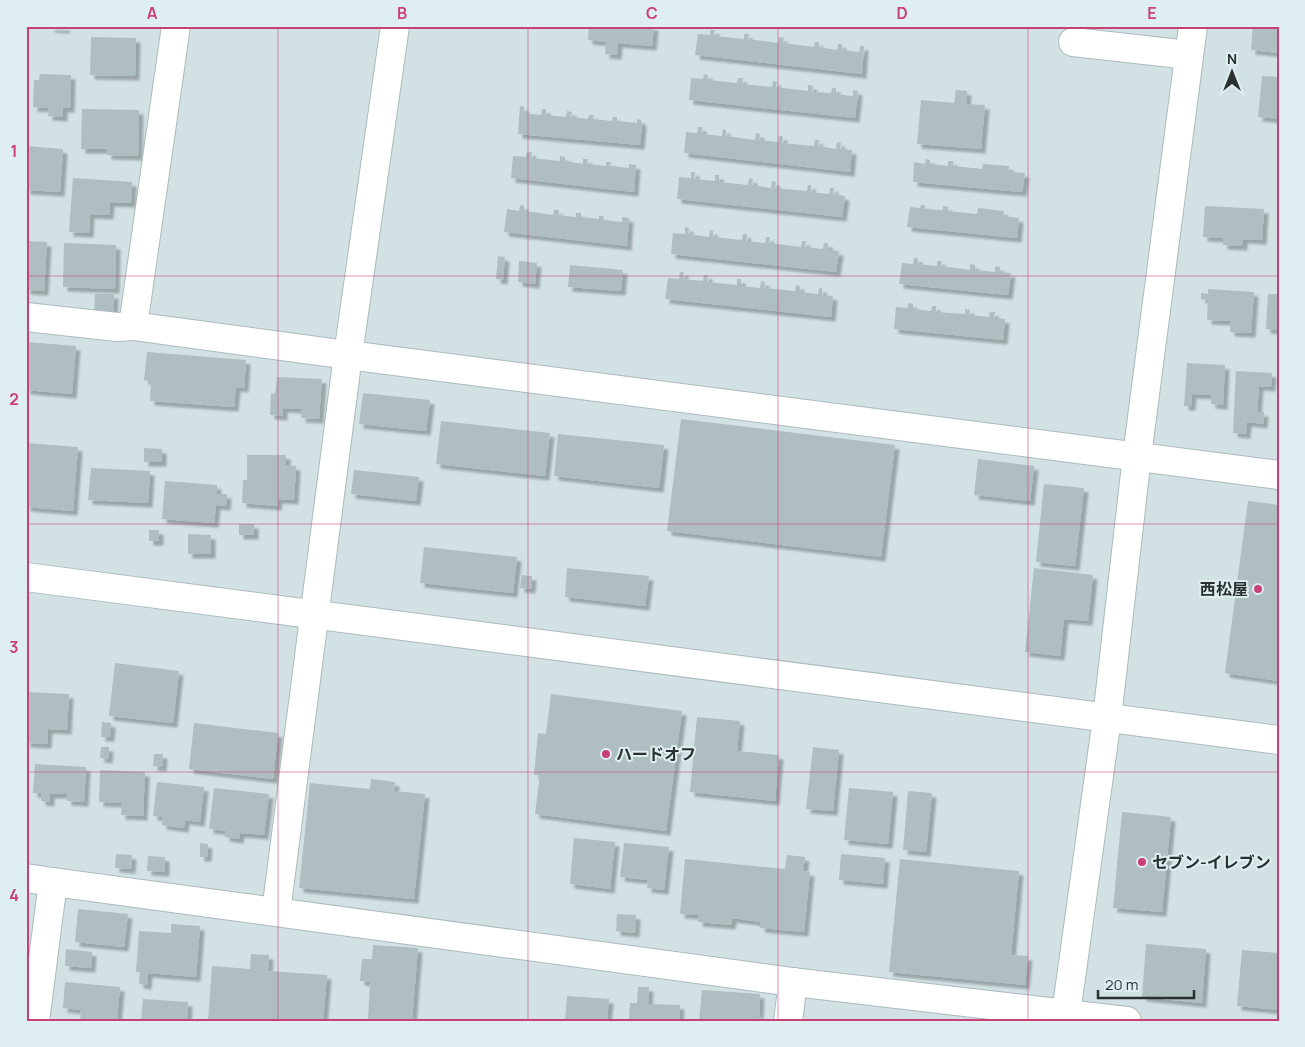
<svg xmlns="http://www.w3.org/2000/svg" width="1305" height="1047" font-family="Manrope,'Noto Sans JP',sans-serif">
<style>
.building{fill:#afbec0;filter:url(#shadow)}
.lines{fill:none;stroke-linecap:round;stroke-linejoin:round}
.minor-casing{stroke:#abbabc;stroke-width:30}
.minor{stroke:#fff;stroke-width:28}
.grid{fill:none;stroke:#c94079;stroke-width:1;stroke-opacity:0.55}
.poi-dot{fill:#c94079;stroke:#dfeff1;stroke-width:2}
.labels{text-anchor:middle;stroke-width:4;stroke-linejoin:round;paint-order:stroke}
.poi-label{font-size:16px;font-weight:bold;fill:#2a2f30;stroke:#dfeff1;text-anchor:start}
.neatline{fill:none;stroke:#c94079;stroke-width:2}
.grid-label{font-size:16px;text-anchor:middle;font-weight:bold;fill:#c94079}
</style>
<defs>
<filter id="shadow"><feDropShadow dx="4.5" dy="4.5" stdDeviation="1" flood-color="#0004"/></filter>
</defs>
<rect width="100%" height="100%" fill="#d2e1e4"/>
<g class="building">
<polygon points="50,26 65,26 65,29 50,28"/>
<polygon points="589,26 654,26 652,46 618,43 617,55 605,54 606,42 588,40"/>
<polygon points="1253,26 1279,26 1279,53 1251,50"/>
<polygon points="710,30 715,30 714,36 744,39 744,34 749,34 748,39 778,43 779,37 784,38 783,43 814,47 815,42 819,42 819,47 837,50 838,44 842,44 842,50 859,52 860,46 864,46 862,74 695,55 698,34 710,35"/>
<polygon points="91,37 136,38 135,76 90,75"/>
<polygon points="40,74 71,75 70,108 63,108 63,117 48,116 49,108 33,107 34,80 39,80"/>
<polygon points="704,74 708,75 708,80 737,83 738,78 743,78 742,84 772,87 773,81 777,82 776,87 808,91 808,85 813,86 812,92 831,93 832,88 836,88 836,94 853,96 853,90 858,91 855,118 689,100 691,78 703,79"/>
<polygon points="1262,76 1279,77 1279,119 1258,117"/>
<polygon points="956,90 967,91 966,104 985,105 981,149 917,144 921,100 954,103"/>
<polygon points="520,106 524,107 524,113 541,115 542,109 546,109 546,115 566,117 567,111 572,112 571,117 588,119 589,115 594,115 593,119 612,121 613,117 617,117 617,121 637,123 637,119 641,120 642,124 640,145 518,134"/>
<polygon points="82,109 139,110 138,156 107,155 107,149 81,149"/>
<polygon points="698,127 702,127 702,134 722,136 723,129 726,130 726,136 755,140 756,133 760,134 759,140 778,142 779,136 783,136 782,143 814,146 815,140 819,140 818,146 836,149 837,142 841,143 840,149 852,150 850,172 684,153 686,132 697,133"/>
<polygon points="26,146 63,149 60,192 26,190"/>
<polygon points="527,152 532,152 531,158 560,161 560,156 565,157 565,161 583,164 583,159 588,159 587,164 606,166 606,162 611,162 610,166 629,168 629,164 636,165 634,192 511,178 513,156 526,157"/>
<polygon points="926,159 930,160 930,164 948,166 948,161 953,161 953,166 982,169 983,164 1009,166 1008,172 1025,173 1022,192 913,182 914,162 925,164"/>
<polygon points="691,172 695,172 694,179 715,181 715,175 719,175 719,182 748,185 749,178 753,179 752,185 771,188 772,181 776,182 775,188 807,191 808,185 811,185 811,192 829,194 830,188 834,188 833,194 845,196 842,217 677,199 679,177 691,178"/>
<polygon points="73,178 132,182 131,203 110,202 109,215 90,214 89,233 69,232"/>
<polygon points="520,205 524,206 524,211 553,215 554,210 559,210 558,215 576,217 576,213 581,213 581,217 599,219 599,216 604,216 603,220 622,222 622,217 629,218 627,246 504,232 507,209 519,211"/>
<polygon points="921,205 925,205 925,209 943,210 943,206 948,207 948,211 977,214 978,208 1004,211 1003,216 1019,218 1017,238 907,227 910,207 920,208"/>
<polygon points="1205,206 1264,209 1262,240 1243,239 1243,246 1223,245 1223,238 1203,237"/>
<polygon points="685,227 689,228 688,234 709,237 710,230 713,231 713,237 742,240 743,234 747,234 746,241 765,243 766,237 770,237 769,243 801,247 802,241 806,241 805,247 823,249 824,243 828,243 828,250 839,251 836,272 671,254 673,233 685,234"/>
<polygon points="26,241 47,242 44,291 26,290"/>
<polygon points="64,243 116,245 115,289 63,287"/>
<polygon points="498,256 505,257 503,280 496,279"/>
<polygon points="914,258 918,258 918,264 937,266 937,261 942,261 941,266 970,270 970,264 975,265 975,270 995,272 995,266 1000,267 1000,272 1011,273 1008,295 899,284 902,263 913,264"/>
<polygon points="519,261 537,263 535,284 518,282"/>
<polygon points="570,265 623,270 621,291 568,287"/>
<polygon points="680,272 684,272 683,279 703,281 704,275 708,275 707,282 737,285 737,279 741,279 741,286 760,288 761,281 765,282 764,288 795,291 796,285 800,286 800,292 818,294 819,288 822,288 822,295 833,296 831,317 665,299 668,278 679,279"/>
<polygon points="1208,289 1254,292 1251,333 1230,332 1230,321 1207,320 1208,300 1201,299 1201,293 1208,294"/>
<polygon points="95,294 114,294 113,314 94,314"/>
<polygon points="1268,294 1279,294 1279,330 1266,329"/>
<polygon points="908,303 913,304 913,309 931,311 932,306 936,306 936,312 965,314 965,309 970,310 969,315 989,317 990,312 995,312 994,318 1005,319 1003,340 894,329 896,307 908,308"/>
<polygon points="26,342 76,346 72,394 26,390"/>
<polygon points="147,352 246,360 244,388 236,387 234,407 150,401 151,381 144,380"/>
<polygon points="1187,363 1225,365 1223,405 1211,404 1212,395 1192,394 1191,406 1184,406"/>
<polygon points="1236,371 1272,373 1271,387 1259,386 1257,412 1264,412 1263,424 1247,422 1246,434 1233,433"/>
<polygon points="277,377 322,379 319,419 301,418 302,409 283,408 283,416 270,415 271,393 275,394"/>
<polygon points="363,393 430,400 426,431 359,424"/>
<polygon points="681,419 895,445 881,557 667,531"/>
<polygon points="441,421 550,433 545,476 436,464"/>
<polygon points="558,434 664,445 659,488 554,476"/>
<polygon points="26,443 78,447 73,511 26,507"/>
<polygon points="144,448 162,449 162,462 144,462"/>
<polygon points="247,455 286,455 286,465 296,466 294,500 278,499 277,506 242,503 243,480 247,480"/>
<polygon points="978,459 1034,466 1030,501 974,495"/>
<polygon points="91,468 150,471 148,503 88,500"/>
<polygon points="354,470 419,477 416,501 351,494"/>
<polygon points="165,481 217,485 217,494 227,494 226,506 216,505 214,523 162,519"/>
<polygon points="1044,484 1084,488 1075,566 1036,562"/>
<polygon points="1248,501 1279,505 1279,681 1225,673"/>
<rect x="239" y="524" width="15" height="11"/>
<rect x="149" y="530" width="10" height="11"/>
<polygon points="188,534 211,535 211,554 188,554"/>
<polygon points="424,547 517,557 513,593 420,583"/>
<polygon points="567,568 649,576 645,606 565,597"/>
<polygon points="1034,568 1093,575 1088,621 1064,619 1060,656 1025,652"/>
<polygon points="522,575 532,576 531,589 520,588"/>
<polygon points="115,663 179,671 173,723 109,716"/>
<polygon points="26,692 69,694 67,730 48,729 47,744 26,743"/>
<polygon points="551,694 682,711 666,831 535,814 540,775 534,775 538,733 546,734"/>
<polygon points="697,717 740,721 737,751 779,755 775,801 690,792"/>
<polygon points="102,722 111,723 110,737 101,737"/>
<polygon points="194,723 278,733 273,779 189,769"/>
<polygon points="101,747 109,747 108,759 100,758"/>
<polygon points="813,747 839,750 833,811 806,809"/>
<polygon points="154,754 163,754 162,767 153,766"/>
<polygon points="35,764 86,767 84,802 67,801 67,794 50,794 50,802 41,801 41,793 33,793"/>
<polygon points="100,770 145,772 143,816 121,815 122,803 99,802"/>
<polygon points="371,779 395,782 394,791 425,794 414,899 299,888 310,783 370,789"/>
<polygon points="157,782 204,787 200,822 185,820 184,828 162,825 163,817 153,816"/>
<polygon points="214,788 269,794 264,835 240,833 239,839 225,837 226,831 209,829"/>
<polygon points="849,788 893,792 888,844 844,840"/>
<polygon points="908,791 932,793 926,852 903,850"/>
<polygon points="1122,812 1171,817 1162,912 1113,908"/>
<polygon points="574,838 615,842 610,889 570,884"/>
<polygon points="200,843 208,844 207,857 200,857"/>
<polygon points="624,843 669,847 664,890 647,888 648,880 620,877"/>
<polygon points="116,854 132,855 131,869 115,868"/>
<polygon points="841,854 885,858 883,884 839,880"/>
<polygon points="787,855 805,857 803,871 810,872 804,932 760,928 761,922 732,918 731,925 698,922 699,915 680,914 685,859 785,869"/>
<polygon points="148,856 165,857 165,872 147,871"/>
<polygon points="900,859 1019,871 1011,955 1028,956 1025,985 889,972"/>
<polygon points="78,909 128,914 124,947 75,942"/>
<polygon points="617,914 636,915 635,933 616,931"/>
<polygon points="171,924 200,926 196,977 148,973 147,985 139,984 140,972 136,972 139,931 171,933"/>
<polygon points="1146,944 1206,949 1202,1003 1142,997"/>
<polygon points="373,945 418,948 412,1021 368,1019 370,982 360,981 362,959 372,959"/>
<polygon points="66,949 92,952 91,968 65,966"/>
<polygon points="1242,950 1279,953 1279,1010 1237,1006"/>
<polygon points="251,954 269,955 268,971 327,975 323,1021 208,1021 212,966 250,969"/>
<polygon points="65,982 120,987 117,1021 80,1021 81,1010 63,1008"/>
<polygon points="638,987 649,987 648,1004 680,1005 679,1021 629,1021 630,1003 637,1003"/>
<polygon points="702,990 760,994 759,1017 763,1017 763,1021 699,1021"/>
<polygon points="567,996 609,999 607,1021 565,1021"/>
<polygon points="143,999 188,1002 187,1021 141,1021"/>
</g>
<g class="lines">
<defs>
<g id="minor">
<polyline points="176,26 133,326 348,355 395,26"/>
<polyline points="1073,42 1189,55"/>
<polyline points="26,317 117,327 133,326"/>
<polyline points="26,577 1279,740"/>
<polyline points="26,878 53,882"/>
<polyline points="276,912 348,355 1279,475"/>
<polyline points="35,1021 53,882 793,982 1127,1021"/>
<polyline points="788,1021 793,982"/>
<polyline points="1065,1021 1107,718 1137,456 1193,26"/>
</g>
</defs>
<use href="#minor" class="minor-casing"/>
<use href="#minor" class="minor"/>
</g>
<path class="grid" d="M278,26V1021M528,26V1021M778,26V1021M1028,26V1021M26,276H1279M26,524H1279M26,772H1279"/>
<g class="poi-dot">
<circle cx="1258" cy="589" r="5"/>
<circle cx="606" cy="754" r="5"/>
<circle cx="1142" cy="862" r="5"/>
</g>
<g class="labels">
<g class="poi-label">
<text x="1248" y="595" text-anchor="end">西松屋</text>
<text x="616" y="760">ハードオフ</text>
<text x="1152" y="868">セブン-イレブン</text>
</g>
</g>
<rect width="1305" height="1047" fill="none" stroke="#dfeff1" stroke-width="55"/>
<g transform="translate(1232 72)" stroke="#dfeff1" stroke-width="4" paint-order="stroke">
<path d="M0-4L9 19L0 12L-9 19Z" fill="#2a2f30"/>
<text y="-8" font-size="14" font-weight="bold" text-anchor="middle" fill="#2a2f30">N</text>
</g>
<path d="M1098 990v8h96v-8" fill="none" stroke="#2a2f30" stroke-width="2.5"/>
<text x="1105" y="990" font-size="15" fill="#2a2f30" stroke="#dfeff1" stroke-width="4" paint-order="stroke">20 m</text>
<rect x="28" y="28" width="1250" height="992" class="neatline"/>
<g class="grid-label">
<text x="152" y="19">A</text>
<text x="402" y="19">B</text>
<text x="652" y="19">C</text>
<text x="902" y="19">D</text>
<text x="1152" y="19">E</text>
<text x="14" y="157">1</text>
<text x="14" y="405">2</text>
<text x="14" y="653">3</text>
<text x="14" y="901">4</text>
</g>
</svg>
